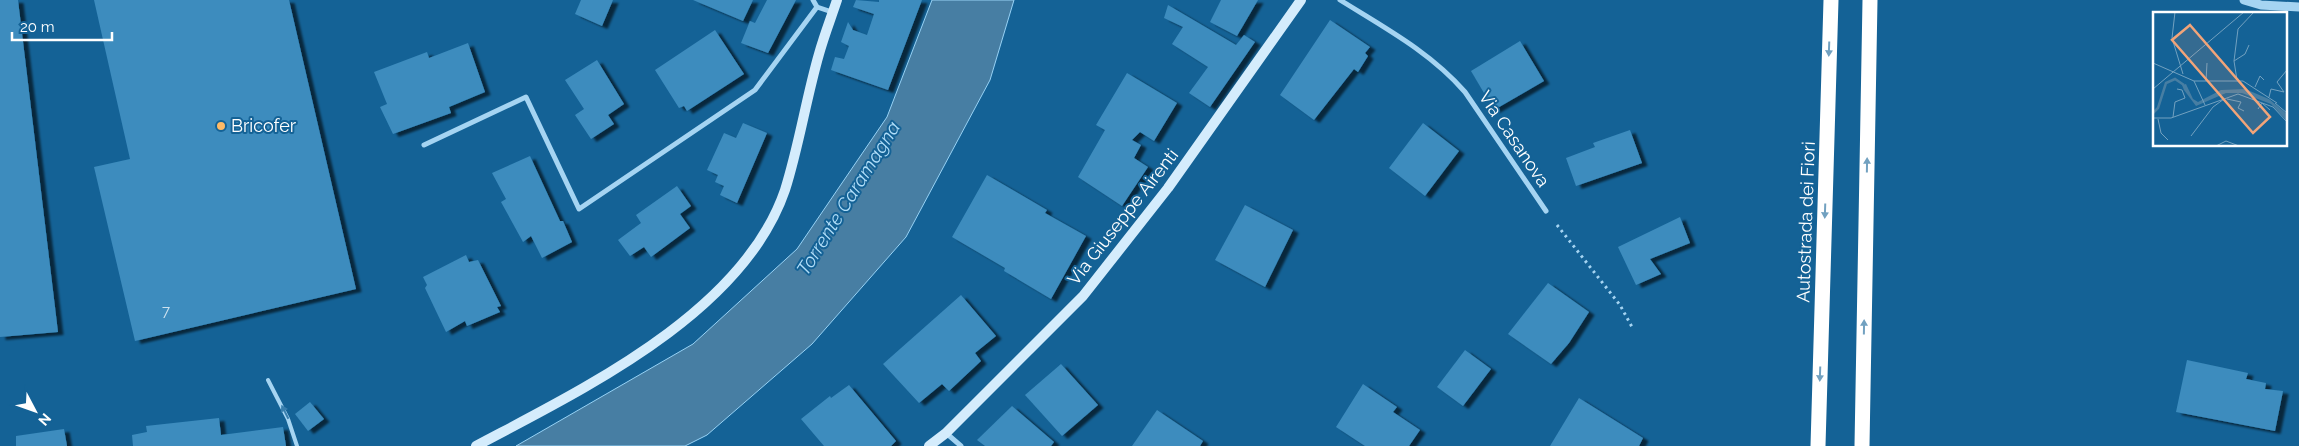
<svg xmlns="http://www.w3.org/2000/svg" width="2299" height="446" font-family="Raleway,sans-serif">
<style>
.water{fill:#477ea3;stroke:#97d2f5}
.building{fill:#3d8cbe;filter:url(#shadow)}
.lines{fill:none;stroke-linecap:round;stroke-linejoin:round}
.path{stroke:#a5d4f2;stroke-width:3;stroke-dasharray:2.5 4;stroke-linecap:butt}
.service{stroke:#a5d4f2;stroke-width:4}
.minor{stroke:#a5d4f2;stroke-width:5}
.tertiary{stroke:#a5d4f2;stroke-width:9}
.secondary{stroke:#d4ecfc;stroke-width:10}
.motorway{stroke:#fff;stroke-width:15}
.oneway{fill:#72a1c0}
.oneway2{fill:#387ead}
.poi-dot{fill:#ffba66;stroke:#146296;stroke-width:2}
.labels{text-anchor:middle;stroke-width:4;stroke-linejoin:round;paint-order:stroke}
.number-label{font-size:15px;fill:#cee2ef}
.poi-label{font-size:18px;fill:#fff;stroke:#146296;text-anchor:start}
.street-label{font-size:18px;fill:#fff;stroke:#146296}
.water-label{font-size:19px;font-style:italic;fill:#b1def9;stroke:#146296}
.inset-river{fill:none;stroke:#477ea3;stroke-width:2.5}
.inset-road{fill:none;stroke:#72a1c0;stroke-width:1}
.view{fill:#f2a479;fill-opacity:0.15;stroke:#f2a479;stroke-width:2.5}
.inset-edge{fill:none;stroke:#fff;stroke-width:2.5}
</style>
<defs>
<filter id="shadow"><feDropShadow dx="5.5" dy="3" stdDeviation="1" flood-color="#0009"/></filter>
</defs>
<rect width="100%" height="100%" fill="#146296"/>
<polygon class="water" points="932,0 1014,0 990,80 906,237 812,344 707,435 685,446 516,446 693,344 797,249 887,117"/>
<g class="building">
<polygon points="0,0 18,0 58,332 0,337"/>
<polygon points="94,0 289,0 356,289 135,341 94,167 130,159"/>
<polygon points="581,0 613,0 602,26 575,14"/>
<polygon points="693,0 753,0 743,21"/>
<polygon points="767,0 796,0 768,53 741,43 750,21 755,23"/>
<polygon points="856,0 879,2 879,0 922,0 888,90 831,70 835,57 844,59 849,46 841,42 848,22 853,30 867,35 874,14 853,7"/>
<polygon points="1221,0 1258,0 1237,36 1210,22"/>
<polygon points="1168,5 1236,45 1244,35 1255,42 1210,107 1189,93 1208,67 1172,44 1183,27 1164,18"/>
<polygon points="1330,20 1370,47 1365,53 1368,56 1358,72 1354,69 1314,120 1280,95"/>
<polygon points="715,30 744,74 687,111 684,106 679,108 655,70"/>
<polygon points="1520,41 1544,81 1494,110 1471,71"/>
<polygon points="468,43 485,92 449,107 451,113 393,134 380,107 387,104 374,72 427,52 429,58"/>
<polygon points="597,60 624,104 608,115 614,124 591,139 575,115 584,109 565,80"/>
<polygon points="1127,73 1177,103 1154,141 1140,132 1132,140 1141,145 1134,158 1148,167 1122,206 1078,177 1105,130 1096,125"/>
<polygon points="743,123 767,133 737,203 720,195 724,186 715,182 718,175 707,170 724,133 736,138"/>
<polygon points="1423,123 1459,151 1425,196 1389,168"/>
<polygon points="1630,130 1642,163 1576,186 1566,158 1595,147 1593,143"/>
<polygon points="530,156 560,221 563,221 572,242 542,258 531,236 523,242 501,202 506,199 492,173"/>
<polygon points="987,175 1047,210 1045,213 1086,236 1051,299 1004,271 1005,268 952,237"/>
<polygon points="677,186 691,206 680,214 690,228 651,257 644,247 630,256 618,240 641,223 636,215"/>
<polygon points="1245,205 1293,230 1265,287 1215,260"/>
<polygon points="1680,217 1690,243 1650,259 1661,274 1636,285 1618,247"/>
<polygon points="466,255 469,262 478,260 501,306 497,307 500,312 467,326 465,321 446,332 425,288 427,285 423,277"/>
<polygon points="1548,283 1589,312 1569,343 1551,364 1508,334"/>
<polygon points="961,295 996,336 975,353 981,361 949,391 942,384 919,403 883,364"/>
<polygon points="1465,350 1491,369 1463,406 1437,387"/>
<polygon points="2187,360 2248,373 2246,379 2266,383 2265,389 2283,391 2275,431 2176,412"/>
<polygon points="1061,364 1098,405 1062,436 1025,395"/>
<polygon points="1363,384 1397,407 1393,412 1420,430 1409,446 1365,446 1336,427"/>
<polygon points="849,385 896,441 891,446 824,446 801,419 830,396 831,398"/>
<polygon points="1579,398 1643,438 1639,446 1550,446"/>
<polygon points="310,402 324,419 308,431 295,414"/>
<polygon points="1012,406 1054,442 1051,446 985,446 977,440"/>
<polygon points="1157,410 1203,441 1200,446 1132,446"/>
<polygon points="219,418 221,435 283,427 286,446 133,446 132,435 147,432 146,426"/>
<polygon points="64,429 67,446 16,446 16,436"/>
</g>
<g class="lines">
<polyline class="path" points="1557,225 1620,305 1632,327"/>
<polyline class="service" points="268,380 288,419 297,446"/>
<g class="minor">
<polyline points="813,0 817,7 832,12"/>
<path d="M1340,0C1385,28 1430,52 1465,92L1546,211"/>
<polyline points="424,145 526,97 579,209 755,90 817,7"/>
<polyline points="946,433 961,446"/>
</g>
<polyline class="tertiary" points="2244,0 2261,5 2299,7"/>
<g class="secondary">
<path d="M476,446C583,389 743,313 785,190C799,146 806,99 819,54C824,36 831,18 837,0"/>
<polyline points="929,446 946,433 1083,296 1168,188 1301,0"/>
</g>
<g class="motorway">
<polyline points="1818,446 1831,0"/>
<polyline points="1862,446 1870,0"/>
</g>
</g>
<defs><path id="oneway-solid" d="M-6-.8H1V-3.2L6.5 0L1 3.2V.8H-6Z" transform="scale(1.25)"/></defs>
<g class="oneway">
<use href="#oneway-solid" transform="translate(1829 49) rotate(92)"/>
<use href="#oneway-solid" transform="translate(1867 165) rotate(-89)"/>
<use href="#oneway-solid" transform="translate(1825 211) rotate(92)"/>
<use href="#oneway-solid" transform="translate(1864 327) rotate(-89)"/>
<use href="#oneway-solid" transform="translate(1820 374) rotate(92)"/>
</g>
<use class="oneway2" href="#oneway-solid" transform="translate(285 412) rotate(-117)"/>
<circle class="poi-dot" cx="221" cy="126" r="5"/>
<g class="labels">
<g class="number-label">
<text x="166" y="316">7</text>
</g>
<g class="poi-label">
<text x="231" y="132">Bricofer</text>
</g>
<g class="street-label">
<text transform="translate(1514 139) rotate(56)" y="6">Via Casanova</text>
<text transform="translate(1123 217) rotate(-52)" y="6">Via Giuseppe Airenti</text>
<text transform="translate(1806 222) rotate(-88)" y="6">Autostrada dei Fiori</text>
</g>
<g class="water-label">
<text transform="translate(848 198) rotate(-58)" y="7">Torrente Caramagna</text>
</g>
</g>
<g transform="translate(2153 12)">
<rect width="134" height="134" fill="#146296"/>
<path d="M33,72L40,87L45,90L68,78L92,77L116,87L134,102V109L118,92L89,81H73L43,94L31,78L29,73Z" fill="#477ea3"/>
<path class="inset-river" d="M0,101L5,96L13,71L22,67L31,73"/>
<path class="inset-road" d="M22,0L19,26L30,62M81,49L92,42L96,33M0,51L41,69M84,68L81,49L85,17L101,0M53,69L54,51M102,75L107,64L111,68M0,77L91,0M116,85L118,77L131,80L124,70L134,58M74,87L88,90L85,96L91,99M122,91L134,101M52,93L41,69H90L124,91M105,97L109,91L117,98M20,105L22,90L32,86L29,78L24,77M0,106H18L85,82L120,95L134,110M5,107L8,121L15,128M38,124L60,95L71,87M63,134L73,129L86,134"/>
<path class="view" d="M37,13L117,105L100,121L19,28Z"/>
<rect width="134" height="134" class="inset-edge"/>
</g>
<g transform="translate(35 411) rotate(131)" stroke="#146296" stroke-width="4" paint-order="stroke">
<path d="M0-4L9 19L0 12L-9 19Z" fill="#ffffff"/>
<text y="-8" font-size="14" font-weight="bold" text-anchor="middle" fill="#ffffff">N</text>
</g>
<path d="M12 32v8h100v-8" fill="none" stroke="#ffffff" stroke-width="2.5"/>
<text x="20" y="32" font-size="15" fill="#ffffff" stroke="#146296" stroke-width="4" paint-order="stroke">20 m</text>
</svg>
